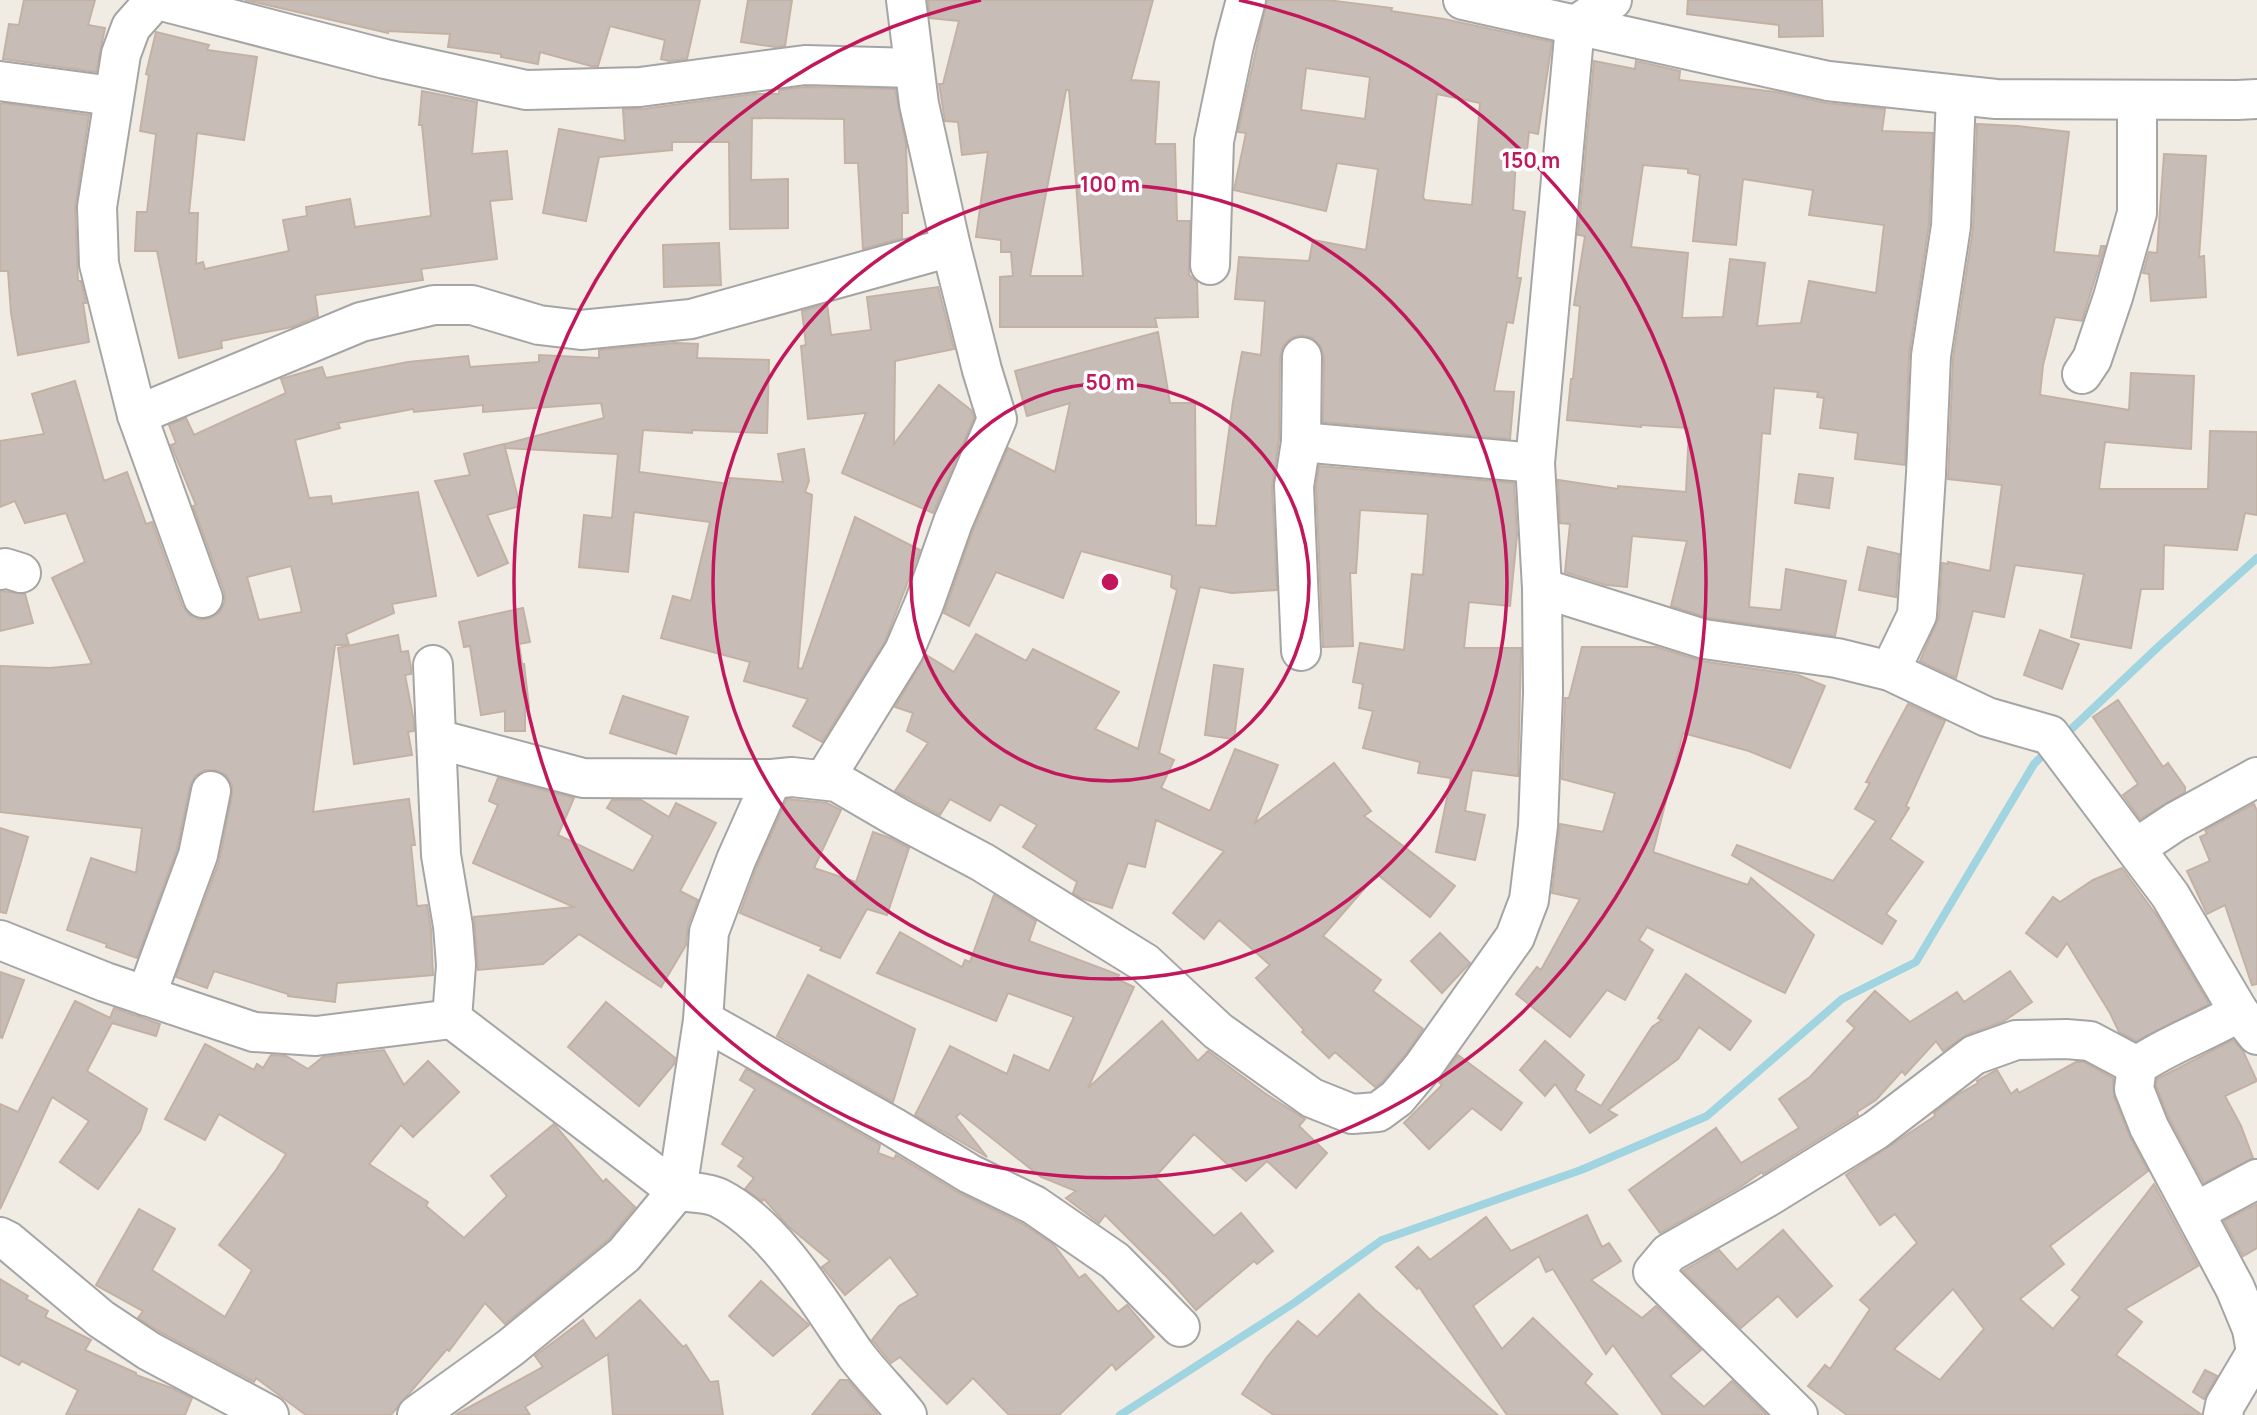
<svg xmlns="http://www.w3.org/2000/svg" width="2257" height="1415" font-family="Manrope,sans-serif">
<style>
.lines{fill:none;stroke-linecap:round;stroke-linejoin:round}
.stream{stroke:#a0d4e1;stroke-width:8}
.building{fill:#c8bdb6;stroke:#c3b1a4;stroke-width:2;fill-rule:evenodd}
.minor-casing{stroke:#a5a5a5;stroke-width:42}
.minor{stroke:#fff;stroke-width:38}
.ring{fill:none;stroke:#c2185b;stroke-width:3.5}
.centre{fill:#c2185b;stroke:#fff;stroke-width:3.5}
.ring-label{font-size:21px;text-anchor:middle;font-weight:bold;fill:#c2185b;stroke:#fff;stroke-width:7;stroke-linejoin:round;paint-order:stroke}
</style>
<rect width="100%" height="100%" fill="#f0ebe3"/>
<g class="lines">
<g class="stream">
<polyline points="2064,736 2158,647 2257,558"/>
<polyline points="1120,1415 1294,1303 1382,1240 1581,1170 1707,1116 1842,999 1916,962 2034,764 2049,749"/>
</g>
</g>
<g class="building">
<polygon points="24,0 95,0 88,25 105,28 96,72 3,59 9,24 19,25"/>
<polygon points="245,0 700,0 687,59 669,61 661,59 665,40 610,26 598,66 591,66 540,52 538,64 501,57 501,54 448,47 450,34 388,31 388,33"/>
<polygon points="748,0 792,0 785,46 775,47 741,42"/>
<path d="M928,0H1153L1131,80L1159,82L1155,144H1175L1177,221H1190L1189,275L1197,282L1198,317L1155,318L1157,327H1000V277L1013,276L1011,252H1001V240L976,237L988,152L962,155L958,122L945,121L939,84H943L959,21L930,18ZM1066,90H1069L1083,276H1030Z"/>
<path d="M1267,0H1327L1392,8L1391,11L1444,19L1552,42L1538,134L1529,132L1526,159L1516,158L1513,210L1525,212L1517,278H1521L1513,323L1507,322L1494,391L1514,392L1510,439L1323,422L1324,357L1321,347L1313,338L1302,335L1291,338L1283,346L1280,357L1279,440L1272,487L1277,590L1232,593L1200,587L1159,753L1174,760L1161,788L1210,811L1235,749L1278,765L1255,823L1334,763L1371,811L1364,816L1455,886L1430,917L1377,874L1323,936L1381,980L1373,991L1423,1029L1405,1055L1382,1082L1375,1087L1335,1052L1329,1058L1302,1032L1304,1030L1256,978L1270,965L1219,920L1204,939L1173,913L1224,851L1156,820L1145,867L1128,863L1112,908L1081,898L1073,893L1077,882L1023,847L1037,825L1000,804L990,821L950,799L940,815L895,791L928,743L907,731L913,713L895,707L926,655L954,672L976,634L1026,661L1033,649L1119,692L1095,729L1138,749L1177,590L1171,587L1172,575L1081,551L1063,598L996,572L969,626L944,613L973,530L1008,448L1055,472L1070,403L1027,416L1015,371L1158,332L1170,403H1195L1196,525L1216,526L1233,402L1242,352L1261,355L1265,301L1235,299L1239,257L1309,261L1313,240L1366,250L1378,169L1337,163L1326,211L1234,190L1246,133L1238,132ZM1306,68L1370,77L1365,119L1301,110ZM1437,94L1480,103L1472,205L1425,200L1423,197Z"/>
<polygon points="1688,0 1822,0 1823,36 1779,37 1779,25 1687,14"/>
<polygon points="156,32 209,45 207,50 257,57 244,140 197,133 189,213 198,213 196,264 203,262 205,269 289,251 283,220 307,216 306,207 350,199 355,227 431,216 422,125 419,125 422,91 477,102 472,154 507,151 512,199 490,201 497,259 421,269 423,280 315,295 318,316 292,327 221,341 222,348 179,358 157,251 135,251 137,212 147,212 156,134 140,131 149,75 146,74"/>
<path d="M1594,61L1635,69L1636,61L1680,71L1679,80L1776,92L1826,103L1885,109L1882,131L1933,133L1929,224L1909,355L1905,465L1855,459L1858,433L1820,428L1824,398L1817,397L1818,392L1774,388L1770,434L1762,433L1749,607L1781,610L1786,569L1846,581L1835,636L1709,618L1671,606L1687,541L1632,536L1627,587L1606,585L1565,572L1570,524L1560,523L1558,480L1618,489V486L1686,492L1689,428L1641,425V427L1567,420L1571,379H1573L1580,306L1574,305L1585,236L1578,235ZM1643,165L1688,169V173L1700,175L1693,241L1736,245L1743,179L1813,190L1809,215L1884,225L1876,293L1809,281L1801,323L1757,326L1765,263L1730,259L1723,317L1682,318L1688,253L1631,247Z"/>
<polygon points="806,87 895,89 906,145 908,213 902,213 902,238 863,249 858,163 845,163 844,119 752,118 751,180 788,179 788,228 730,229 729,142 672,142 672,150 599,157 586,221 543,213 559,129 625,141 623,109 643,109 754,94 779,94 779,90"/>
<polygon points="3,103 89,115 75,208 78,281 81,281 86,303 83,303 89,342 18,355 11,313 8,271 0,271 0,104"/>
<polygon points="1977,124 2018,126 2069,132 2054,252 2099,256 2101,246 2105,246 2082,321 2055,317 2043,365 2040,395 2129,410 2131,373 2194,376 2191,449 2105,442 2099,489 2208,489 2210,431 2257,432 2257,515 2245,513 2237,550 2164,545 2163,589 2141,589 2131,648 2071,637 2084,574 2015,565 2004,617 1973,611 1956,678 1920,661 1939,617 1942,563 1948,564 1948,562 1990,571 2002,485 1948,479 1953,358 1973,229"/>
<polygon points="2164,154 2206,156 2199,257 2204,256 2206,297 2151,301 2149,274 2143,273 2149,252 2157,253"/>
<polygon points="719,243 721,285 664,287 663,245"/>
<polygon points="938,287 954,349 895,361 894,444 939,385 971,410 974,418 933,513 842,473 866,413 808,419 801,346 806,345 802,311 827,304 831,335 871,330 867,297"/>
<path d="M675,343L698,344L697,358L769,360L767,433L692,430V433L643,430L639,472L729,484L730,478L783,482L778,454L804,449L809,481L805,492L812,495L798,668L802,669L855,517L920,550L885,641L822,742L793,726L808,699L744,681L750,662L661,638L673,596L691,601L710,522L634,512L628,572L579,567L584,515L612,518L618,454L505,448V444L604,418L601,403L483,412V405L414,412L413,409L338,423L340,428L295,440L309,498L331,496L332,504L418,492L436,596L392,604L394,613L346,634L349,645H335L313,812L409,799L415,845H411L417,906L427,905L431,929L433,975L337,983L335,1002L288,996V994L214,971L207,988L176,977L219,862L232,795V785L226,775L215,770H205L195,776L190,786L177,849L137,958L106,947L107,944L67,930L91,858L136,873L142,828L0,812V666L50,668L92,664L52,578L85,562L66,513L25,523L15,501L0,507V441L44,434L32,394L75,381L104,481L127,472L146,524L152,522L182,605L189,615L200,620L211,618L220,612L225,601L224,591L193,506L196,505L171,445L176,443L169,425L186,418L194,435L286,393L281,379L322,367L326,378L408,362L468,356L470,367L539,362V355L599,358V350ZM291,566L302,612L259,620L247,577Z"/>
<polygon points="504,444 520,506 487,515 508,563 478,576 435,481 470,475 464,454"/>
<polygon points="1319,466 1514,483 1517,535 1510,606 1469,602 1464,648 1521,648 1518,776 1472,770 1465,811 1485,815 1475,860 1436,852 1451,778 1418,773 1420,762 1363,748 1373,711 1359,708 1363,684 1353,682 1360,643 1404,650 1412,574 1423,575 1428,514 1360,510 1356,573 1350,573 1353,646 1323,647 1316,487"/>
<polygon points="1799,474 1833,478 1829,508 1795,503"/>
<polygon points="1868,547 1899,554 1896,597 1859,590"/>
<polygon points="0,591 25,594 33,623 0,631"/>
<polygon points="523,608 530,642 519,644 522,664 524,664 529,707 525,708 525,731 505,731 505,711 481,715 470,646 464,647 459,622"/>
<polygon points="2040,630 2079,644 2062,689 2024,675"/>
<polygon points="398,635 401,652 408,651 411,668 411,674 405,675 414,722 414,731 408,732 412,755 354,764 338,648"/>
<polygon points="1582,647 1656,647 1701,661 1798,675 1825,686 1790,768 1749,751 1683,733 1653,852 1748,885 1751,878 1814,935 1785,993 1647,927 1639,940 1653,950 1625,1000 1607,990 1570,1037 1516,994 1537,967 1541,970 1580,899 1552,893 1560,824 1603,832 1615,793 1562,779 1565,698 1569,698"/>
<polygon points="1214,665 1243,669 1234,739 1205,735"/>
<polygon points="623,696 688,717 676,754 610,733"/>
<polygon points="2118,700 2163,767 2168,763 2185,787 2185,792 2140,819 2123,795 2138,784 2093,717"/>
<polygon points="1908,704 1945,721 1906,806 1909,808 1890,839 1923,862 1886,914 1896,921 1882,944 1732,855 1737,845 1833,881 1876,821 1855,809 1870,783 1866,782"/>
<polygon points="498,778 574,798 558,835 633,871 653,836 607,808 612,800 641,800 669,817 676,803 716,823 680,891 698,900 688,925 686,945 661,987 579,934 543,964 478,970 474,917 574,907 473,863 498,805 489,801"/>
<polygon points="787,799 827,803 841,810 814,868 856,882 873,832 890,838 909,848 887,915 867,909 840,958 820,950 822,947 740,913 757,866"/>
<polygon points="2254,804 2257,811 2257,984 2252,985 2225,905 2207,914 2187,871 2210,861 2200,837 2207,834 2205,830"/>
<polygon points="0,828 28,837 6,913 0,912"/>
<polygon points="2122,868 2157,916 2209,1004 2136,1041 2119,1032 2110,1013 2067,943 2057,957 2026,933 2053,897 2060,902 2093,880"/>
<polygon points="994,895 1036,921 1029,941 1119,975 1117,979 1134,987 1088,1088 1162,1021 1198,1061 1208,1051 1266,1094 1305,1119 1299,1126 1327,1153 1296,1188 1267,1161 1246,1181 1194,1134 1155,1177 1214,1236 1241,1213 1273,1251 1257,1264 1254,1261 1196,1310 1168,1278 1105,1215 1099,1223 1066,1198 1076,1191 1041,1177 960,1113 956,1117 987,1157 915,1115 950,1046 1007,1074 1014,1055 1049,1071 1074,1017 1008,993 996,1021 877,973 900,932 962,967 965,960 970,962"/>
<polygon points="1440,933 1470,963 1442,993 1411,961"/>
<polygon points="2010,971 2032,1002 2004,1021 1966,1035 1943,1051 1936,1041 1905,1075 1902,1071 1876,1100 1857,1112 1858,1115 1763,1174 1762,1172 1742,1186 1660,1233 1629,1190 1716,1128 1741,1163 1799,1128 1779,1099 1810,1077 1855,1028 1847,1021 1875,991 1910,1022 1957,992 1964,1002"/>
<polygon points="0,972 24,980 2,1038 0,1037"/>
<polygon points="1686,974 1751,1021 1730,1050 1699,1027 1678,1059 1608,1110 1617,1115 1590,1133 1555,1084 1545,1096 1520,1070 1545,1041 1584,1075 1575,1090 1601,1106 1652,1027 1662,1020 1658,1018"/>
<polygon points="808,975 915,1029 893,1102 777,1036"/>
<polygon points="75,1001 110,1018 114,1008 160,1024 156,1036 112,1023 87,1071 147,1109 140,1131 98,1189 60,1162 89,1121 52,1097 0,1209 0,1104 18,1112"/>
<polygon points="606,1002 675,1058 674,1064 639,1106 568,1047"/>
<polygon points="2233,1040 2243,1051 2257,1081 2225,1096 2241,1126 2253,1158 2204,1183 2169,1118 2156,1086 2157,1079"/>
<polygon points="205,1044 254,1070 257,1064 263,1068 271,1055 286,1056 308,1069 323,1057 384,1050 404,1085 428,1061 459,1092 413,1137 401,1125 369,1164 428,1202 426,1206 464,1238 507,1196 491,1176 554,1124 603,1182 606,1179 635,1207 609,1239 505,1324 485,1303 449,1351 447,1349 391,1415 306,1415 256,1378 254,1382 160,1332 138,1318 143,1311 96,1285 139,1209 175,1229 152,1270 225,1317 252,1270 219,1245 276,1170 286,1154 219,1114 205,1140 165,1119"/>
<polygon points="1458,1055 1522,1103 1501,1130 1472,1108 1429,1149 1404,1123 1442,1085 1439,1082"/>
<path d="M2076,1062H2084L2113,1078L2114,1097L2129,1135L2148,1171L2050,1246L2064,1264L2020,1299L2053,1329L2080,1297L2072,1290L2154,1184L2198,1266L2125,1309L2142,1322L2116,1355L2202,1415H1847L1808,1386L1825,1365L1830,1369L1870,1309L1860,1300L1917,1243L1895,1214L1880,1225L1846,1175L1935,1116L1934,1113L1957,1095L1978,1083L1977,1081L1993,1072L1997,1070L2011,1094L2017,1089L2019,1093ZM1953,1289L1984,1329L1940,1380L1894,1349Z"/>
<polygon points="746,1069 880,1145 878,1153 894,1159 896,1155 959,1193 1023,1224 1054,1245 1079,1278 1085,1274 1118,1312 1127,1305 1154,1337 1116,1370 1112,1364 1059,1415 1009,1415 973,1378 947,1404 900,1357 891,1363 872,1340 899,1306 918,1295 890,1257 845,1295 822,1267 830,1261 788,1226 764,1199 762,1201 745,1189 754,1178 738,1166 744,1158 722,1144 755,1089 740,1080"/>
<polygon points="2257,1204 2257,1248 2243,1256 2224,1221"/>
<polygon points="1587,1215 1602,1247 1609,1243 1621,1261 1591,1280 1642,1318 1656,1306 1701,1350 1670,1376 1704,1407 1732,1381 1767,1415 1663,1415 1613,1345 1606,1354 1553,1269 1546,1272 1539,1256 1473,1306 1502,1349 1533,1318 1592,1374 1585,1383 1618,1415 1507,1415 1419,1287 1417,1289 1396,1267 1418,1247 1430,1260 1486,1217 1511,1251"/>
<polygon points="1783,1230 1832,1286 1797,1317 1778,1296 1741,1328 1683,1271 1719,1250 1737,1270"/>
<polygon points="0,1279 28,1296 26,1299 48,1311 45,1317 91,1340 85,1350 136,1373 136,1375 174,1389 192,1398 185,1415 66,1415 78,1390 22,1361 19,1365 0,1355"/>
<polygon points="761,1281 809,1325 773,1356 729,1316"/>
<polygon points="1359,1294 1374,1309 1498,1415 1274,1415 1242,1394 1267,1357 1298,1321 1317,1337"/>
<polygon points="640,1300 683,1347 686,1345 710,1382 718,1381 723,1415 613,1415 608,1354 525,1407 530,1415 455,1415 543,1367 535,1356 583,1320 596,1339"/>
<polygon points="2205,1370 2217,1376 2204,1399 2193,1392"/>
<polygon points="840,1380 848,1380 878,1415 812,1415"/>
</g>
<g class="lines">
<defs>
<g id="minor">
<polyline points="155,0 131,27 121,54 97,207 99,264 137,415 203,598"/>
<polyline points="158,0 385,59 526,90 640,87 805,65 914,68"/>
<polyline points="1463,0 1828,81 1996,99 2237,100 2257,99"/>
<polyline points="0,81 113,96"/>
<polyline points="1210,265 1214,141 1234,45 1246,0"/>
<polyline points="2082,374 2092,359 2113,297 2137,213 2137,100"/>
<polyline points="137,415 361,322 434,305 472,305 539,325 581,330 691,319 951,247"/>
<polyline points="1301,442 1535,463"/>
<polyline points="0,570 5,568 21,573"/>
<polyline points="1542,588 1704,639 1837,658 1890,671 1987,717 2050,735 2170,895 2239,1012 2257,1035"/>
<polyline points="1301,651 1294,486 1301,442 1302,357"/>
<polyline points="433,665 441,855 453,926 456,965 452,1019"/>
<polyline points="1890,671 1917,615 1926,474 1931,356 1951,226 1956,95"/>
<polyline points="437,739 583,778 772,779 792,777 837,782 897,817 982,862 1145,963 1218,1031 1312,1098 1352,1114 1378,1112 1397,1098 1422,1068 1515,937 1529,900 1538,826 1543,693 1542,588 1535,463 1575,26 1612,0"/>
<polyline points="824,780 904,651 924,604 953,522 997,419 982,370 951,247 919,104 906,0"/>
<polyline points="2136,848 2175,822 2257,777"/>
<path d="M0,940L105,982L254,1032L316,1036L452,1019L677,1191C690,1193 707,1192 719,1198C776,1227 819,1302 855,1354C870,1374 891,1395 907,1415"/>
<polyline points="146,996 198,855 211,791"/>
<path d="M2239,1012C2206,1032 2168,1044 2137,1066L2134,1089L2149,1127L2235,1288L2252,1329L2256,1352"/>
<polyline points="703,1020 893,1127 970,1174 1034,1205 1115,1261 1180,1327"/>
<polyline points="2195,1212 2257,1179"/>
<polyline points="0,1237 8,1241 101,1319 149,1351 269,1415"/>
<polyline points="417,1415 510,1348 624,1255 677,1191 703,1020 709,932 736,860 772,779"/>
<polyline points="1798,1415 1653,1272 1669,1253 1766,1198 1876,1130 1974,1055 2016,1040 2066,1039 2090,1041 2137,1066"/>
<polyline points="2223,1415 2225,1405 2257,1351"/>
</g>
</defs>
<use href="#minor" class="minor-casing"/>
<use href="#minor" class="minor"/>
</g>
<g class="ring">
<circle cx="1110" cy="582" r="199"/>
<circle cx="1110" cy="582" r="397"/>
<path d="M1239 0A596 596 0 1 1 981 0"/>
</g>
<circle cx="1110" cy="582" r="10" class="centre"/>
<g class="ring-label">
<text x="1531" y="168">150 m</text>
<text x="1110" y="192">100 m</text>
<text x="1110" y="390">50 m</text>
</g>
</svg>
